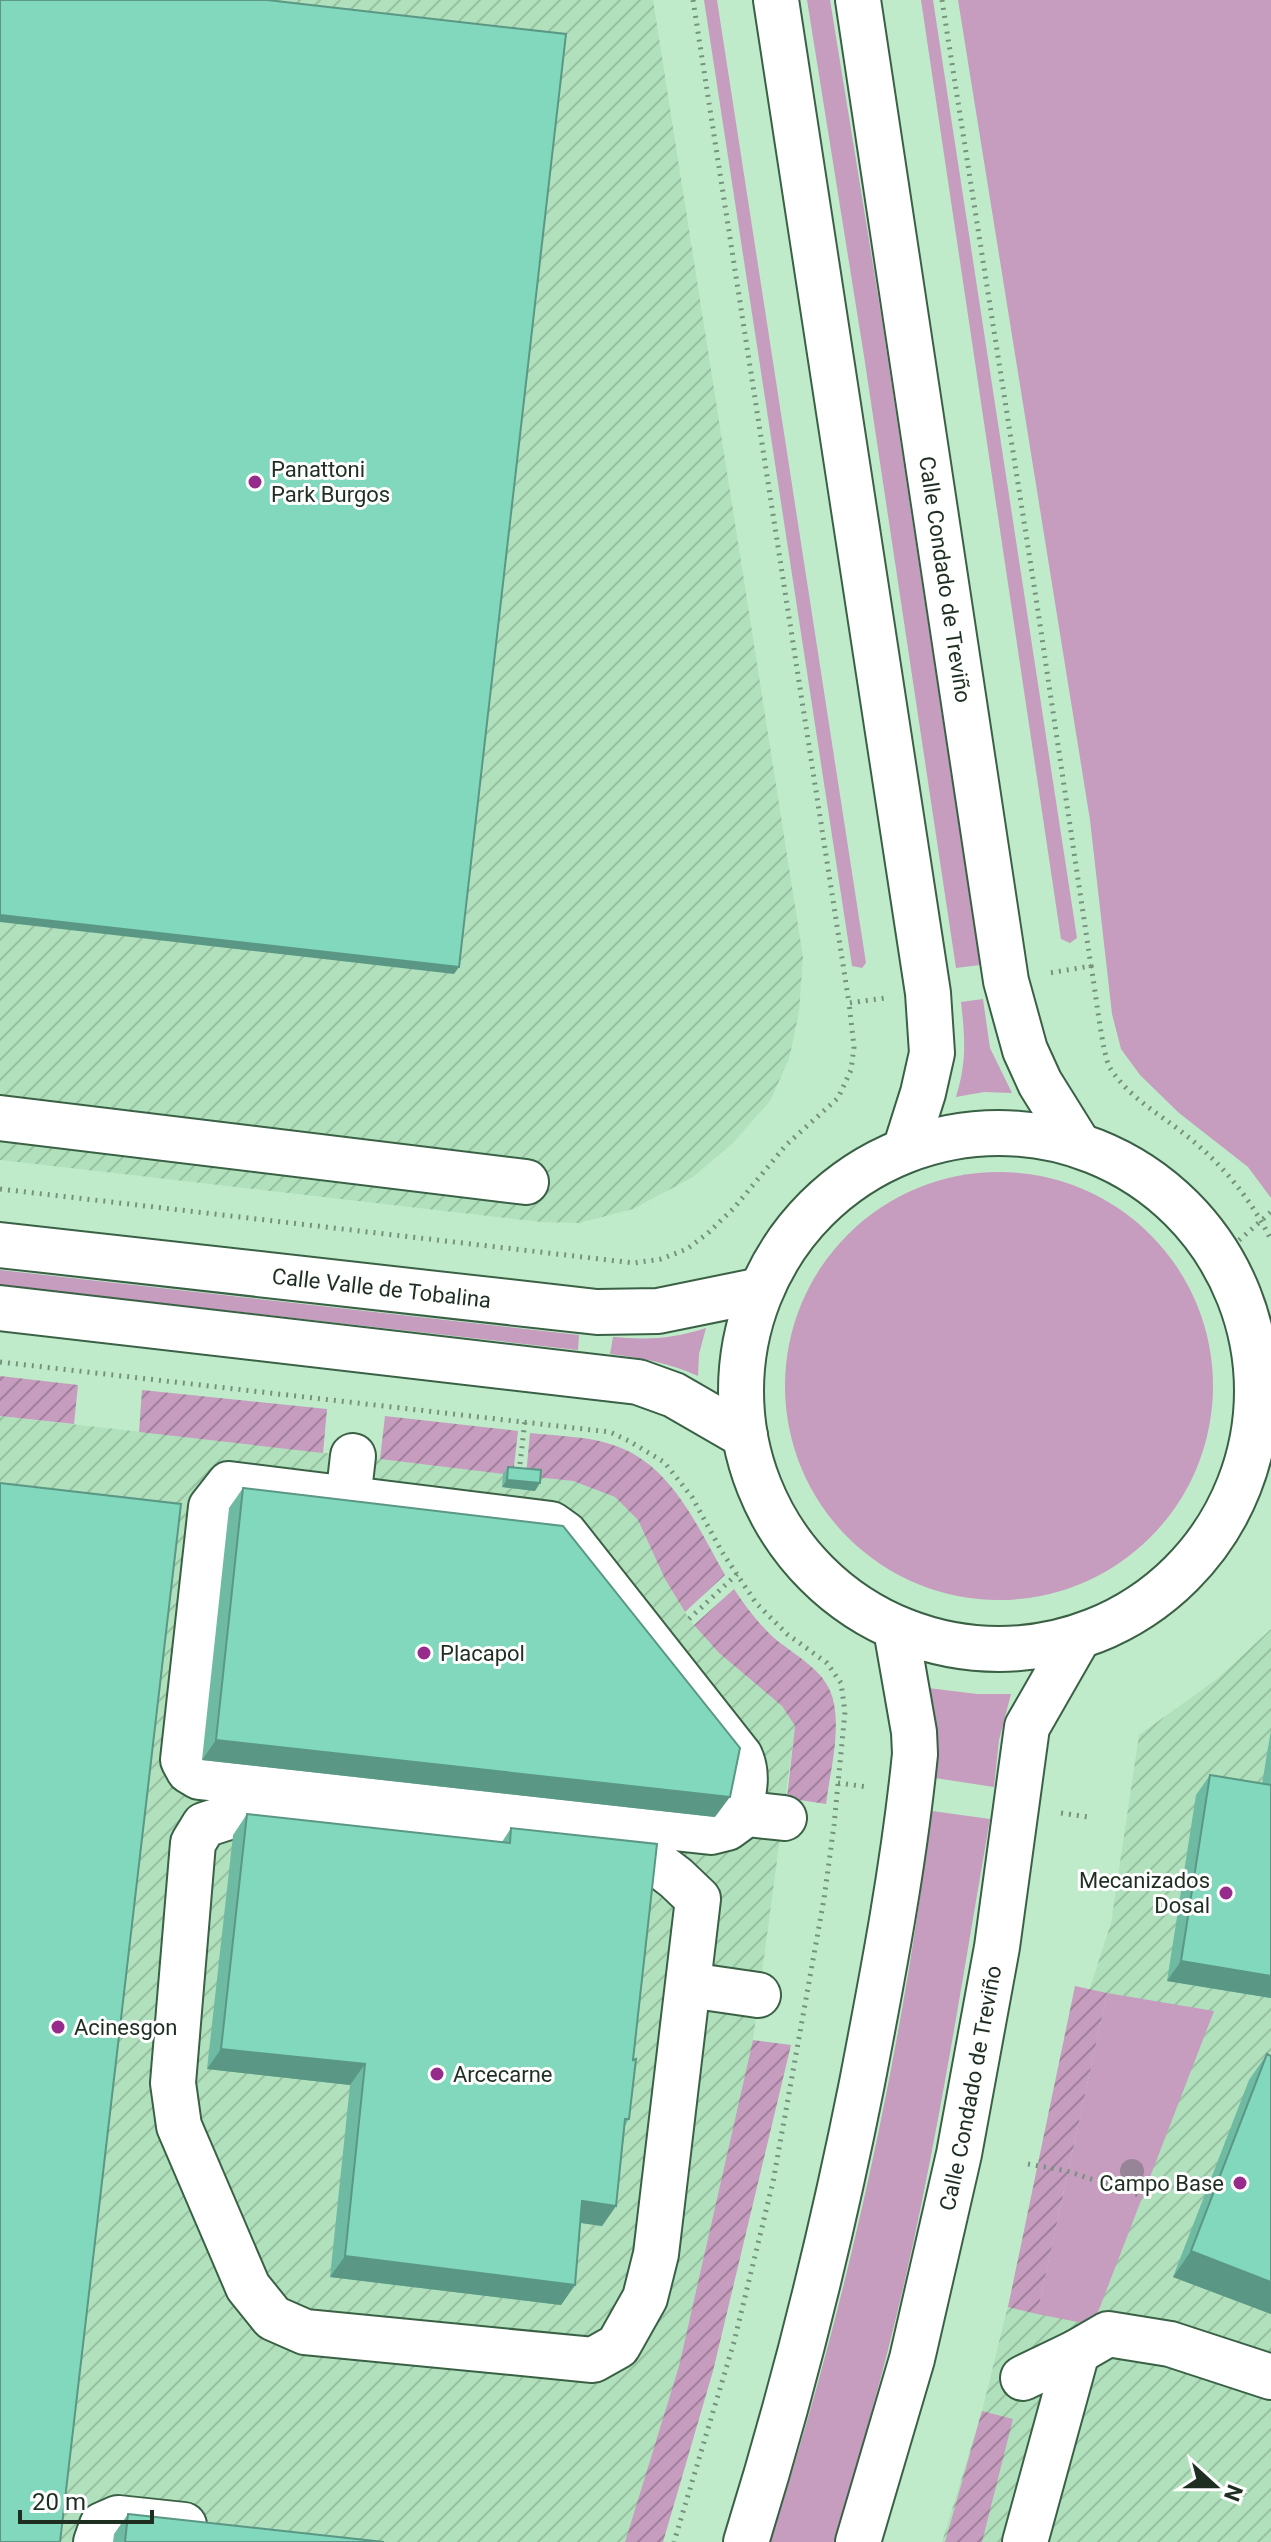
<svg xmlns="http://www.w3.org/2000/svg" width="1271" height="2542" font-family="Roboto,sans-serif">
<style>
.industrial{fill:url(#industrial-furrows)}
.grass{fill:#c69cbf}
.garden{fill:url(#garden-furrows)}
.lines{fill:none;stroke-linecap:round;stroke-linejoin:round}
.minor-casing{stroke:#3a6145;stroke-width:48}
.path{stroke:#75937c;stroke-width:5;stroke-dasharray:2 6;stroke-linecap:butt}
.minor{stroke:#fff;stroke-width:44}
.tree{fill:#978597}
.wall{fill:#6fbaa3}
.shaded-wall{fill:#5a9784}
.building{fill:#81d8bd;stroke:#5a9784;stroke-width:2}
.poi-dot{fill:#972b8c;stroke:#fff;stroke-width:3}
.labels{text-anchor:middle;stroke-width:6;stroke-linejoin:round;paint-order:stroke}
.poi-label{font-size:22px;fill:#1e2f22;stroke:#fff;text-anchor:start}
.street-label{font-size:22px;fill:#1e2f22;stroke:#fff}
</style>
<defs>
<pattern id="industrial-furrows" width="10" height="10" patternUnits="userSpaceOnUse" patternTransform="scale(2)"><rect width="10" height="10" fill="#b0e1bc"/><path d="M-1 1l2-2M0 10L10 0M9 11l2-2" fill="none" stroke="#97c1a1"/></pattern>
<pattern id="garden-furrows" width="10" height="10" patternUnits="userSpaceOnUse" patternTransform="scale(2)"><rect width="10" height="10" fill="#c69cbf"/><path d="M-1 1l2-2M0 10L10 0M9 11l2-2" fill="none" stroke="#a0809b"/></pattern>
</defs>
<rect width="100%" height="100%" fill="#c0ebca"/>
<g class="industrial">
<polygon points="0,0 653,0 803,957 799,1012 789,1059 770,1101 732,1144 693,1177 633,1209 579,1223 541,1222 0,1160"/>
<polygon points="0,1416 573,1481 615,1497 638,1520 665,1579 689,1619 719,1653 782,1706 795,1726 753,2040 679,2366 625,2542 0,2542"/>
<polygon points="1271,1629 1271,2542 942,2542 982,2411 1075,2034 1111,1923 1139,1735 1217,1679"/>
</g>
<g class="grass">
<polygon points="704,0 717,0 866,963 862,968 852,966"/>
<polygon points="807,0 830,0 881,314 980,965 956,968 864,356"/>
<polygon points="921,0 933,0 1077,938 1070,943 1061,939"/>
<polygon points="958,0 1271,0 1271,1198 1248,1167 1179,1113 1140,1075 1121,1049 1112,1014 1090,820"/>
<path d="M983,999L990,1048L1012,1093L984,1092L956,1097C967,1061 965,1038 961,1002Z"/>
<circle cx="999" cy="1386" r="214"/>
<polygon points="0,1270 579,1335 578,1350 0,1285"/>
<path d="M706,1328L699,1354L698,1376C670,1363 642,1358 610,1354L613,1337C648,1340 672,1339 706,1328Z"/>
<polygon points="928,1688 977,1694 1011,1694 999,1740 994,1787 935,1778 938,1733"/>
<path d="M932,1811L990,1819C968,1946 948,2074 922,2201C899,2316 868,2430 834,2542H770C828,2364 872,2182 904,1998C915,1936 923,1874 932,1811Z"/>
<polygon points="1107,1993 1214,2011 1093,2325 1037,2314"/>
</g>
<g class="garden">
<polygon points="0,1376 78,1385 74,1424 0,1416"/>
<polygon points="142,1390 327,1409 323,1453 139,1432"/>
<polygon points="385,1416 518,1431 513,1475 380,1459"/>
<path d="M530,1433C556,1436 585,1436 610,1444C670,1461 697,1526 725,1575L685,1612L665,1579L638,1520L615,1497L573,1481L526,1476Z"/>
<path d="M734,1589C745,1606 758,1623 773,1637C796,1657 829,1671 834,1704C840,1736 830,1772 826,1804L787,1798L795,1726L782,1706L719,1653L694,1625Z"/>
<polygon points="1075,1986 1107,1993 1037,2314 1008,2307"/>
<polygon points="753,2040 791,2045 713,2371 663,2542 625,2542 679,2366"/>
<polygon points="982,2411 1013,2419 982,2542 945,2542"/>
</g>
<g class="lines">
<defs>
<g id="minor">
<polyline points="776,0 928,993 932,1053 923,1093 905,1150"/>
<path id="s1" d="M858,0L1006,981L1025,1050L1040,1083L1078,1144"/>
<polyline points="0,1118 526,1182"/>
<circle cx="999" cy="1391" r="258"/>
<path id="s2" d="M0,1245L597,1312L658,1311L761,1290"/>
<polyline points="0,1308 638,1382 674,1395 745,1436"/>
<path d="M229,1484L551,1524L565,1534L740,1756C750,1777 742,1798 738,1820L727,1828L711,1832L199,1777L189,1771L183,1760L211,1507Z"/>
<polyline points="348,1500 353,1456"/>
<polyline points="739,1813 784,1818"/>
<polygon points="238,1814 646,1855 676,1878 698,1899 656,2254 645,2298 618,2346 593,2360 305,2332 273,2318 248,2287 179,2126 173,2083 193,1843 204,1825"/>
<polyline points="689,1985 758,1995"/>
<polyline points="1077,2352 1108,2334 1170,2344 1271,2377"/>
<polyline points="1023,2378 1077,2352 1025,2542"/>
<polyline points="96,2542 102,2525 118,2518 184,2525"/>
<path d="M746,2542C793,2391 831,2238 862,2083C883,1974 904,1864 915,1754L914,1732L896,1629"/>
<path id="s3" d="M858,2542L912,2359L959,2154L997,1947L1027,1727L1078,1638"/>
</g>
</defs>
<use href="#minor" class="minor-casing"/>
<g class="path">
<polyline points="693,0 849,1003 885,998"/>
<polyline points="942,0 1036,598 1091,966 1049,973"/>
<path d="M1091,966C1095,986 1102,1054 1110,1068C1130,1099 1160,1114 1187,1136C1222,1164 1252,1200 1271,1240"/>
<polyline points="0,1189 634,1263 661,1259 687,1249 708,1233 734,1208 786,1145 838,1098 851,1070 854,1047 849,1003"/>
<polyline points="1221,1256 1271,1212"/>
<polyline points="0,1362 610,1432 629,1441 664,1462 692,1497 722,1552 756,1603 787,1634 827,1663 841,1683 845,1712 834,1825 824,1899 773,2182 734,2342 674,2542"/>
<polyline points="519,1472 525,1421"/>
<polyline points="689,1619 737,1574"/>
<polyline points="838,1783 868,1787"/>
<polyline points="1061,1813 1088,1817"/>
<polyline points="1028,2164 1067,2171 1142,2196"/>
</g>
<use href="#minor" class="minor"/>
</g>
<circle class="tree" cx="1132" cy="2171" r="12"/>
<g class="wall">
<polygon points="508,1467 535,1491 502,1487 503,1474"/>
<polygon points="243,1488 715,1817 202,1760 229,1508"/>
<polygon points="1271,1730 1271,1998 1167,1981 1196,1795 1210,1775 1262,1784"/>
<polygon points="247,1814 502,1842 511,1828 633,2060 629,2119 625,2126 616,2206 602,2226 581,2223 575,2285 561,2305 330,2277 350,2085 207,2069 233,1835"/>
<polygon points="1267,2054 1271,2056 1271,2314 1173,2277 1249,2080"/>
<polygon points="128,2514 384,2542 113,2542 114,2534"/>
</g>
<g class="shaded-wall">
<polygon points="0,915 459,967 454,974 0,922"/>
<polygon points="507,1480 540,1483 535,1491 502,1487"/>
<polygon points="216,1740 730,1797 715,1817 202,1760"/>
<polygon points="1181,1961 1271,1976 1271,1998 1167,1981"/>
<polygon points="221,2049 365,2064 350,2085 207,2069"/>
<polygon points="582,2201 616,2206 602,2226 568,2221"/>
<polygon points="1191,2251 1271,2282 1271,2314 1173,2277"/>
<polygon points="345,2256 575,2285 561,2305 330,2277"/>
</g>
<g class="building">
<polygon points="0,0 267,0 566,34 459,967 0,915"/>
<polygon points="508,1467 541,1470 540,1483 507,1480"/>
<polygon points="0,1483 181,1504 60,2542 0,2542"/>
<polygon points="243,1488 563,1526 740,1748 730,1797 216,1740"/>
<polygon points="1210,1775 1271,1785 1271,1976 1181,1961"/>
<polygon points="247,1814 510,1843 511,1828 657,1844 633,2060 636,2059 629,2119 625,2119 616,2206 582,2201 575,2285 345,2256 365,2064 221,2049"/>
<polygon points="1267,2054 1271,2056 1271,2282 1191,2251"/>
<polygon points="128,2514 384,2542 125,2542"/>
</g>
<g class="poi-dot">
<circle cx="255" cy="482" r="8"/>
<circle cx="424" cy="1653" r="8"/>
<circle cx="1226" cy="1893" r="8"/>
<circle cx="58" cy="2027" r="8"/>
<circle cx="437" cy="2074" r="8"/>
<circle cx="1240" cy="2183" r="8"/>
</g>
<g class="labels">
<g class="poi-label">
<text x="271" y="477">Panattoni<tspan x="271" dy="25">Park Burgos</tspan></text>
<text x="440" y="1661">Placapol</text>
<text x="1210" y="1888" text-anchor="end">Mecanizados<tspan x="1210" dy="25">Dosal</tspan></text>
<text x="74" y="2035">Acinesgon</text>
<text x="453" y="2082">Arcecarne</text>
<text x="1224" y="2191" text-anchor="end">Campo Base</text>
</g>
<g class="street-label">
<text dy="8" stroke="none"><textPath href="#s1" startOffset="586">Calle Condado de Treviño</textPath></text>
<text dy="8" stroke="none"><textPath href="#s2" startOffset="384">Calle Valle de Tobalina</textPath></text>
<text dy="8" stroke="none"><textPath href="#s3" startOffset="468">Calle Condado de Treviño</textPath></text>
</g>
</g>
<g transform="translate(1215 2486) rotate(111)" stroke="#ffffff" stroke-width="6" paint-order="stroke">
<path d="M0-6L14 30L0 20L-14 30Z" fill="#1e2f22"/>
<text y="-12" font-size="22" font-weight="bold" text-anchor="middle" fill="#1e2f22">N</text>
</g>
<path d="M20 2510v12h132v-12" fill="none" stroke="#1e2f22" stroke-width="4"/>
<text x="32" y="2510" font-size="24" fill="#1e2f22" stroke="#ffffff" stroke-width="6" paint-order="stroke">20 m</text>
</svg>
